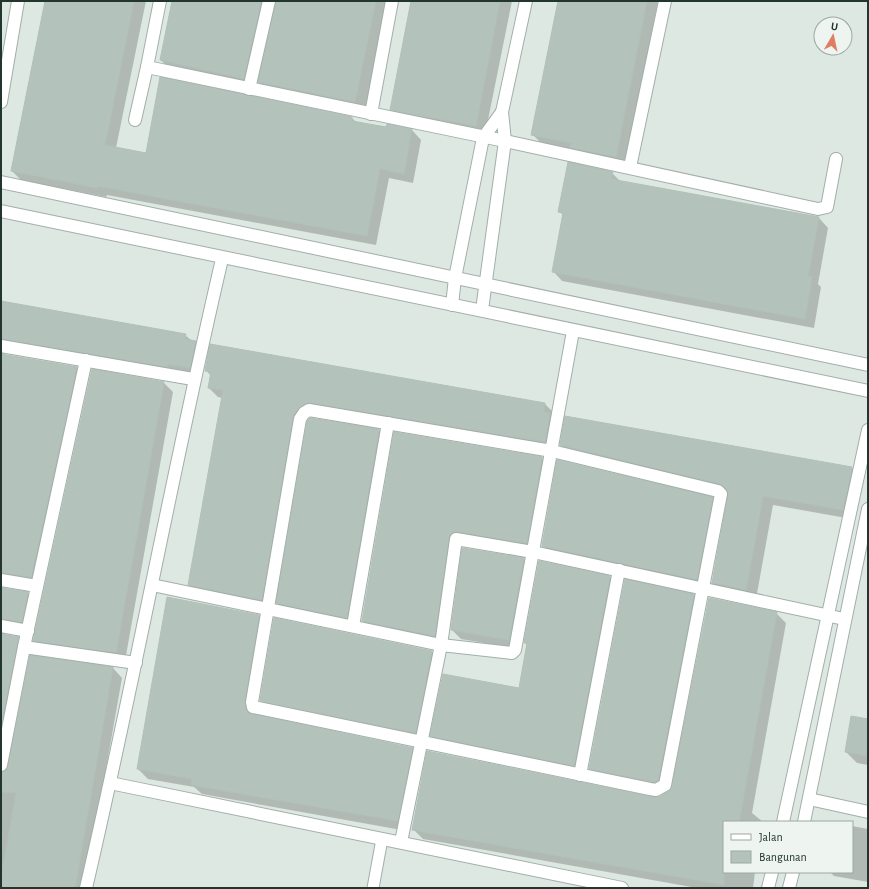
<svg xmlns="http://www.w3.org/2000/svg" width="869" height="889" font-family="'Alegreya Sans',sans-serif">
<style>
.shadow{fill:#0003}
.building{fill:#b4c2bc;stroke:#b2c0ba}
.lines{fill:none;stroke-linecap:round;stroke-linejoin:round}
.lane-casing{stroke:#a2afa9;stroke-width:13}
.street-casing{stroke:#a2afa9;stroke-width:14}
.lane{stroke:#fff;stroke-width:11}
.street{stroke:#fff;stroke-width:12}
</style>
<rect width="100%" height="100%" fill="#dee8e3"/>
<g class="shadow">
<polygon points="46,1 146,1 116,148 147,154 352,118 357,123 412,130 421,140 413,183 389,178 376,245 107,195 106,197 21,180 12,171"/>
<polygon points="173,1 387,1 365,111 269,91 259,82 277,4 273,5 253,88 170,70 161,60"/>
<polygon points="413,1 512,1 485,135 400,119 391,109"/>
<polygon points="559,1 658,1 625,166 542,144 532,134"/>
<polygon points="612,173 621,182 819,218 828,228 818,284 821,287 814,328 562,281 553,271 563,215 560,212"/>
<polygon points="1,302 185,335 205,352 199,377 8,348 2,355 76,368 86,377 41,586 8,582 2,589 28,593 37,603 31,631 9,628 3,634 18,638 28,647 3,774 9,767 31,657 113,668 122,678 85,888 1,888"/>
<polygon points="92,370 164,383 173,392 125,661 43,649 34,640"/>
<polygon points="206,370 545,404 554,413 554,451 309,416 302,427 271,609 198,594 189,584 222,398 218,397 209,388 211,376"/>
<polygon points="566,417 852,468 861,477 852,519 773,505 756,599 722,592 713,582 728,492 570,454 561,445"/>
<polygon points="311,419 379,430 388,440 356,626 287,612 277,603"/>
<polygon points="395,433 542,458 551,467 536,552 459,543 444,645 372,630 363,620"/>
<polygon points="712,498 722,508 706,589 552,555 543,546"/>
<polygon points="524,559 533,569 518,649 461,639 452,630"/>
<polygon points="610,577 619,586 583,774 440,745 431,736 520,689 527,645 525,643"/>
<polygon points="694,595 703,605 667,789 599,778 590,768"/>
<polygon points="776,613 786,623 752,813 763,822 724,822 724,872 755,872 753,888 697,888 423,839 413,829 649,797 659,798 669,792"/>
<polygon points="259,616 269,626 254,711 255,715 412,749 422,758 407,831 202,794 194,787 148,779 138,769"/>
<polygon points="432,652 441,661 425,742 270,710 261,700"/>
<polygon points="868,720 868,765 857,763 846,752"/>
<polygon points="852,826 868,829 868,882 834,876 830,872 852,872"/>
</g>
<g class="building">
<polygon points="45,1 134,1 105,145 146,153 160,77 352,117 352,121 386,127 387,124 412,129 404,174 380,169 367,236 97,186 97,188 11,171"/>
<polygon points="172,1 261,1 244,79 160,60"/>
<polygon points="276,1 376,1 355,102 258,82"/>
<polygon points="411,1 500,1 476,126 390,110"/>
<polygon points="558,1 647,1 616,157 570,148 571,143 531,135"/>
<polygon points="568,162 613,172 611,179 819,217 808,276 812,277 805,319 552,272 563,213 558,212"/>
<polygon points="1,301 186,334 185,339 196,341 190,368 168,364 167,367 1,339"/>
<polygon points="210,344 545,403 544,412 550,413 545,442 310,403 305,404 298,409 293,418 262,600 188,585 223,390 208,388 211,372 205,371"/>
<polygon points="1,354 77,367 31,577 1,573"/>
<polygon points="92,369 164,382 116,653 33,641"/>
<polygon points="565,416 852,467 843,510 763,496 746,590 712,583 728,495 726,489 720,484 560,445"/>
<polygon points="310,418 379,429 347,618 276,603 307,422"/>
<polygon points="394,432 542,457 527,543 457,532 450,535 435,636 362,621"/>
<polygon points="557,460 713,497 697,580 542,546"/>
<polygon points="462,548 524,558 509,640 451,630"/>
<polygon points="539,561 610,576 574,766 430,736 443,674 519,688 527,643 524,643"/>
<polygon points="625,579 694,594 658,780 655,782 589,769"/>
<polygon points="1,588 28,592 22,622 1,619"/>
<polygon points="167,597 259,615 245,701 248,713 413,748 398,821 191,785 192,779 137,769"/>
<polygon points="709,598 777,612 739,822 724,822 724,885 412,830 427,751 649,796 659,797 669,791 672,786"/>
<polygon points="274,618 432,651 416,733 260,701"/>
<polygon points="1,634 19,637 1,726"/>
<polygon points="30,655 113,667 75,888 1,888 1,876 16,793 1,792 1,772 6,770 8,766"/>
<polygon points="851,716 868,719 868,756 845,752"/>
</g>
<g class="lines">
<defs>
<polyline id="lane" points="373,888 382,839"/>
<g id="street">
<polyline points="160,1 147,67 505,141 818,209 827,207 836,159"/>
<polyline points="249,89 269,1"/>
<polyline points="1,102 18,1"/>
<polyline points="371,114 392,1"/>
<polyline points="135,120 147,67"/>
<polyline points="630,167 665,1"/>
<polyline points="1,182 868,365"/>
<path d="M1,211C290,272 579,333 868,391"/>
<polyline points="452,305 455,278 483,138 502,112"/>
<polyline points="482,310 505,141 502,112 526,1"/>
<polyline points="1,346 193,379"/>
<polygon points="309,410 552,451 718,491 721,494 665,785 656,790 650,789 253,707 252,702 300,419 304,413"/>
<polyline points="1,580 37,586"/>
<polyline points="152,585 441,645 512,653 515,650 573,331"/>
<polyline points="1,626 28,631"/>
<polyline points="353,626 388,423"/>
<polyline points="24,647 136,663"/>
<polyline points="1,765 24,647 86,360"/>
<polyline points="580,775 619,570"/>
<polyline points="110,783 622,888"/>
<polyline points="809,799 868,812"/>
<polyline points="783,822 868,430"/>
<polyline points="804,822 868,509"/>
<polyline points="401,842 441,645 456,539 533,552 844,619"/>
<path d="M86,888C135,679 173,468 222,259"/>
<polyline points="768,888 772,872"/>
<polyline points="789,888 793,872"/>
</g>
</defs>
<use href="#lane" class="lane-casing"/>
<use href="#street" class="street-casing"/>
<use href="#lane" class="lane"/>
<use href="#street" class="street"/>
</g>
<rect width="869" height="889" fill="none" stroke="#22352f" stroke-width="4"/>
<rect x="723" y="821" width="130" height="52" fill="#eef5f1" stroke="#9ca8a3"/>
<rect x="731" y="834" width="20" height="6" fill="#ffffff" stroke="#9ca8a3"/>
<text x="759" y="841" font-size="12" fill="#22352f">Jalan</text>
<rect x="731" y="851" width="20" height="12" fill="#b4c2bc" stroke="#9ca8a3"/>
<text x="759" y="861" font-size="12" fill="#22352f">Bangunan</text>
<g transform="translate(833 36) rotate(9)"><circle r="19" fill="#eef5f1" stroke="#9ca8a3"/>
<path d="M0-3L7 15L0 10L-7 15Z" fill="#e07e64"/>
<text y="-6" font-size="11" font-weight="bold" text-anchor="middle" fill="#22352f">U</text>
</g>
</svg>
